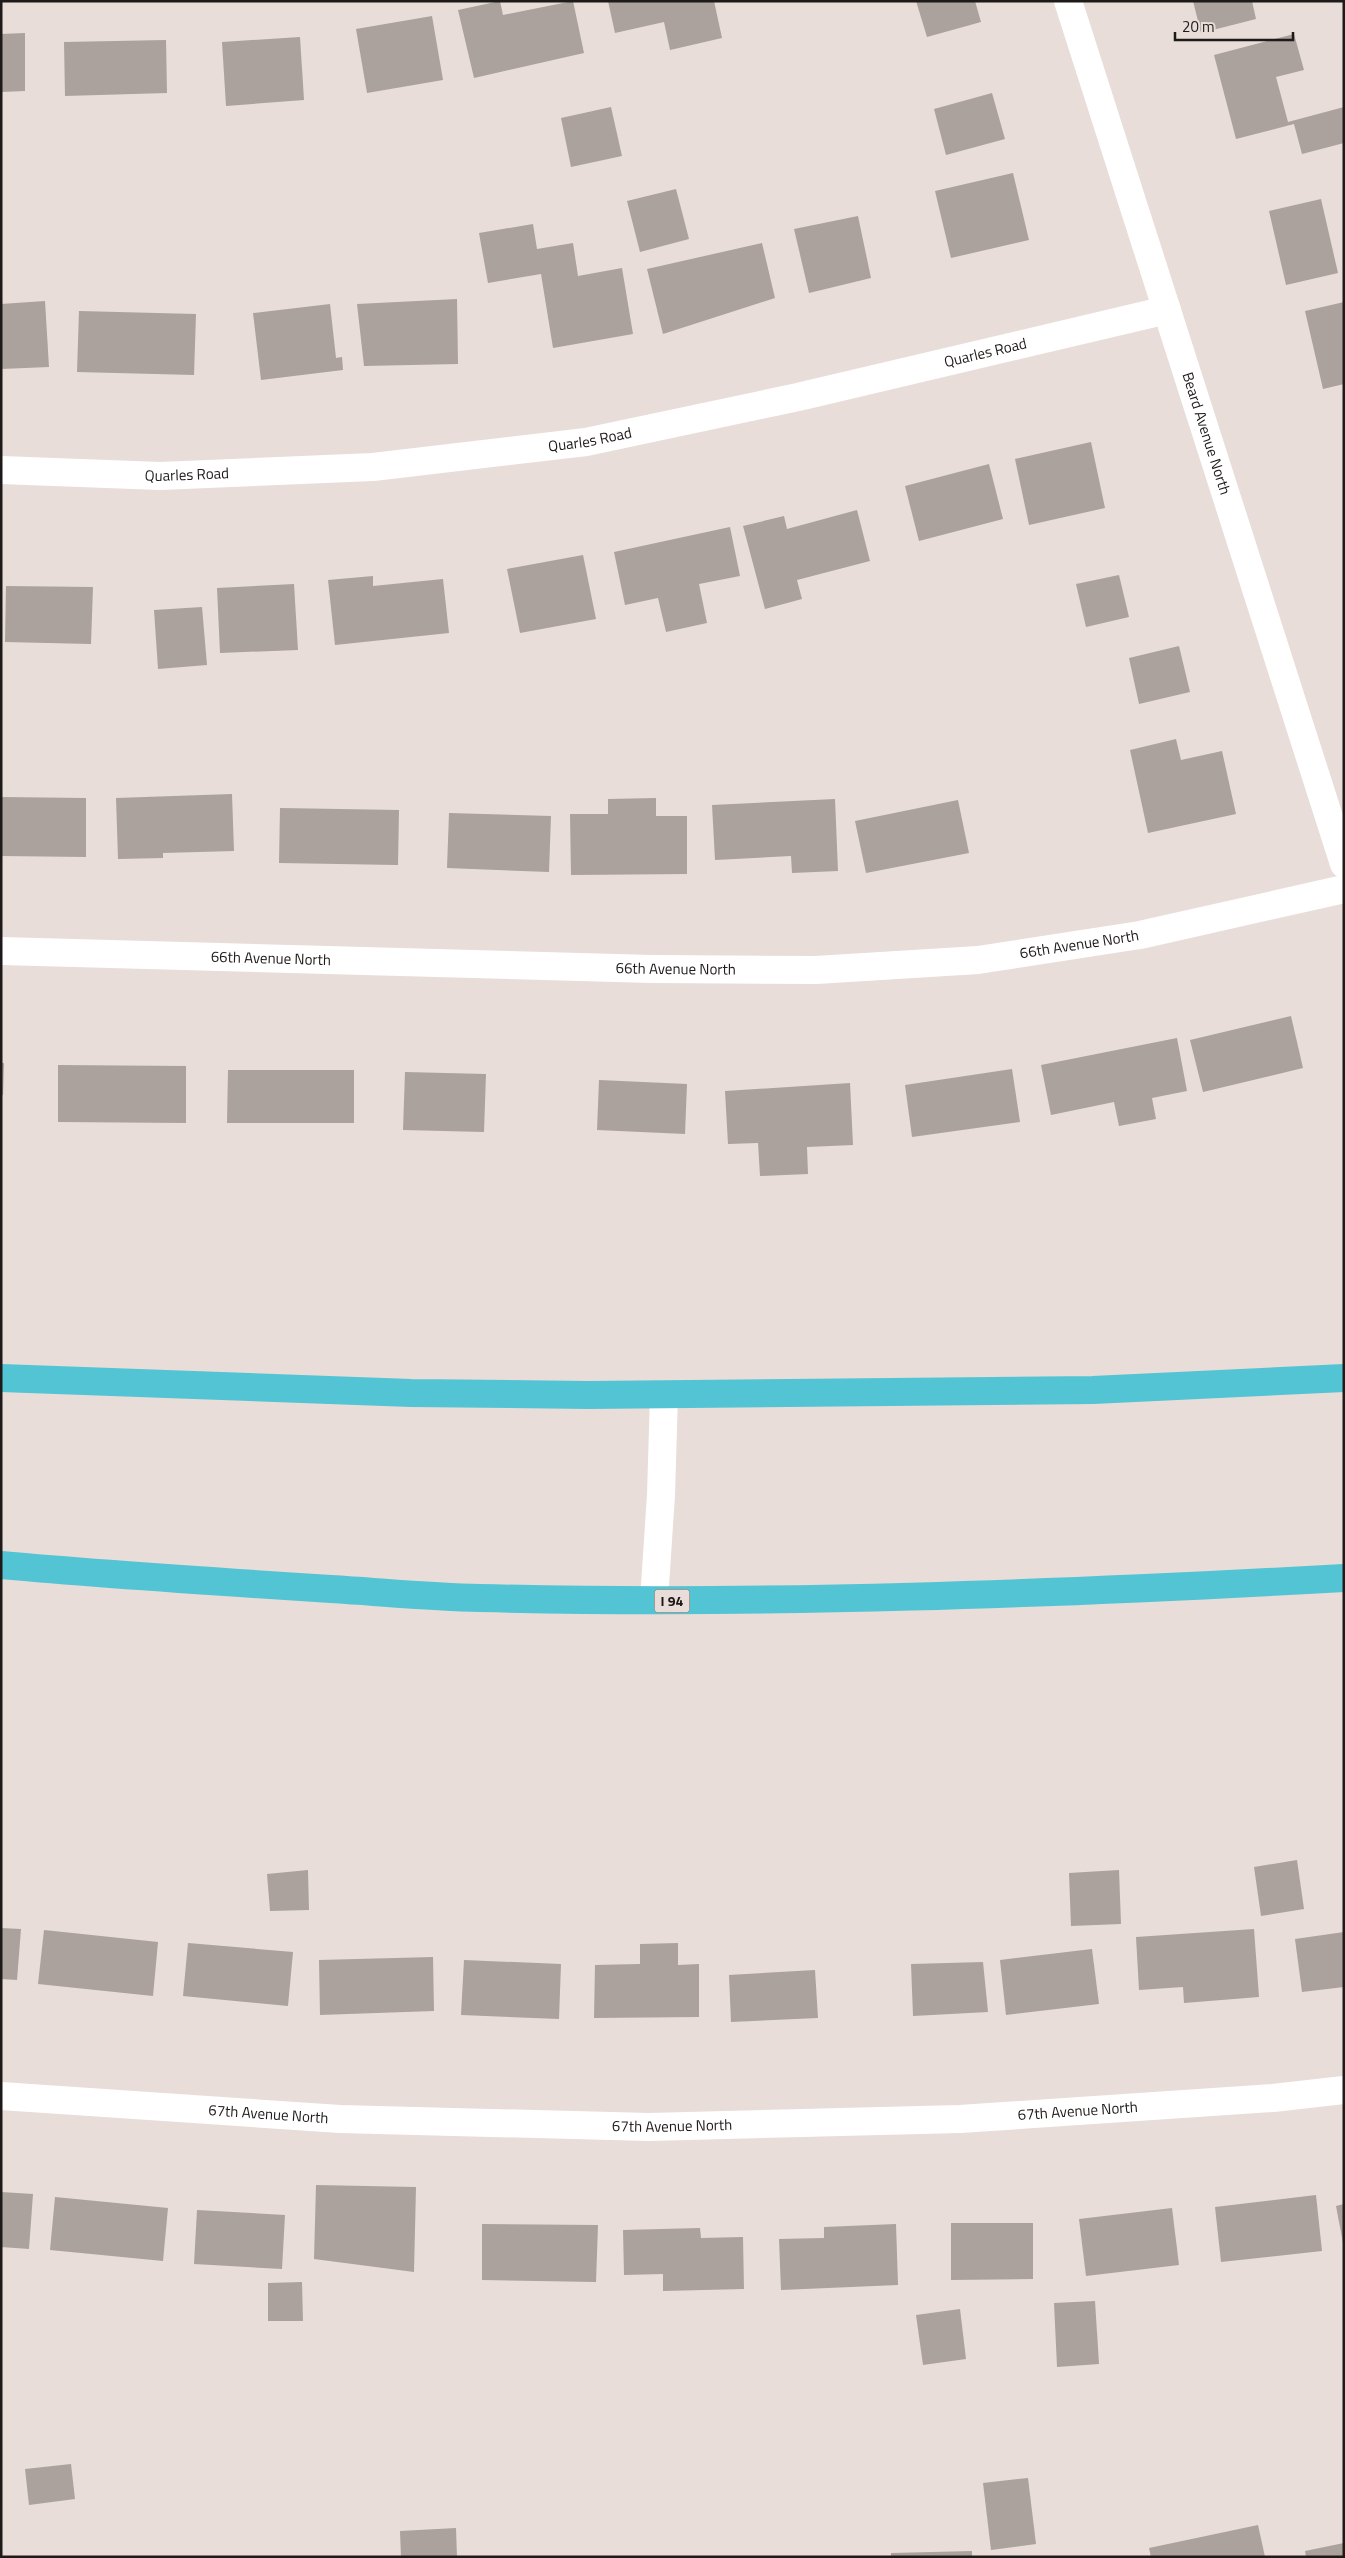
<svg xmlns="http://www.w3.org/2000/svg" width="1345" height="2558" font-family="'Titillium Web',sans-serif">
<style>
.building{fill:#aba19d}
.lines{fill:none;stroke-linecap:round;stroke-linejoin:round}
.minor{stroke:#fff;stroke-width:28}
.highway{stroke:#53c4d4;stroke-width:28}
.labels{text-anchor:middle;stroke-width:5;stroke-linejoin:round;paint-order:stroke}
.shield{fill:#e8ddd9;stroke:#5b5453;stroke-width:1}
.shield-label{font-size:14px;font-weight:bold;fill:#1e1a19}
.street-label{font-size:15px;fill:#1e1a19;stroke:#e8ddd9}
</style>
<rect width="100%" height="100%" fill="#e8ddd9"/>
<g class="building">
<polygon points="500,1 503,15 573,1 584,53 474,78 458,10"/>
<polygon points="608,1 714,1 722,38 670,50 664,22 615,33"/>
<polygon points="916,1 975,1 981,22 927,37"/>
<polygon points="1193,1 1252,1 1256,19 1201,33"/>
<polygon points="432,16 443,80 367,93 356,29"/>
<polygon points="25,33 25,91 1,92 1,34"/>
<polygon points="1294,34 1304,70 1276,77 1288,122 1344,107 1344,143 1302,154 1294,124 1236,139 1214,55"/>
<polygon points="300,37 304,100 226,106 222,42"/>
<polygon points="166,40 167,93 65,96 64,42"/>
<polygon points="992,93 1005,139 946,155 934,109"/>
<polygon points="611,107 622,156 571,167 561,118"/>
<polygon points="1013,173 1029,240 951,258 935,191"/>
<polygon points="676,189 689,239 640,252 627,201"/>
<polygon points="1321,199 1338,273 1286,285 1269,211"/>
<polygon points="858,216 871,278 809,293 794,229"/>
<polygon points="533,224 537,249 573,243 578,276 622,268 633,334 553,348 541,274 488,283 479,233"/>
<polygon points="762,243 775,298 663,334 647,269"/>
<polygon points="457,299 458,364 364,366 357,304"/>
<polygon points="45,301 49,367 1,369 1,304"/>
<polygon points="1344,302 1344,384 1323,389 1305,311"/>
<polygon points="330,304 336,358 342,357 343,370 261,380 253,313"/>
<polygon points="79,311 196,314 194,375 77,372"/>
<polygon points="1091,442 1105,508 1029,525 1015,459"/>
<polygon points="989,464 1003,519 919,541 905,486"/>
<polygon points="857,510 870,561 797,580 802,599 765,609 743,526 784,516 787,529"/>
<polygon points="730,527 740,576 699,584 707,623 666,632 658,598 625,605 614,552"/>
<polygon points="583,555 596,619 520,633 507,569"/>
<polygon points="1119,575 1129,617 1086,627 1076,584"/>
<polygon points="373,576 373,586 443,579 449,633 335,645 328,580"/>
<polygon points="294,584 298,650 220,653 217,588"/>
<polygon points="6,586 93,587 91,644 5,642"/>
<polygon points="202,607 207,665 158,669 154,610"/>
<polygon points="1179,646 1190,692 1139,704 1129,658"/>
<polygon points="1176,739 1181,760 1222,751 1236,814 1148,833 1130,750"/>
<polygon points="232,794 234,851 163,853 163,858 118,859 116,798"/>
<polygon points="1,797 86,798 86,857 1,856"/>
<polygon points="656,798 656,816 687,816 687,874 571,875 570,814 608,814 608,799"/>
<polygon points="835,799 838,871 792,873 791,856 715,860 712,805"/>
<polygon points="958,800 969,853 866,873 855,821"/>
<polygon points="280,808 399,810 398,865 279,863"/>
<polygon points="449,813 551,816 549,872 447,868"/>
<polygon points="1291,1016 1303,1068 1203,1092 1190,1040"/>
<polygon points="1177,1038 1187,1091 1152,1098 1156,1119 1119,1126 1114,1102 1051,1115 1041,1065"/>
<polygon points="1,1063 4,1063 3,1095 1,1095"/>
<polygon points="58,1065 186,1066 186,1123 58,1122"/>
<polygon points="1012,1069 1020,1122 912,1137 905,1085"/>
<polygon points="228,1070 354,1070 354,1123 227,1123"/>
<polygon points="405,1072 486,1074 484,1132 403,1130"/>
<polygon points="599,1080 687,1084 685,1134 597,1130"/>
<polygon points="850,1083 853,1145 807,1147 808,1174 760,1176 758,1143 728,1144 725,1091"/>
<polygon points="1297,1860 1304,1909 1261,1916 1254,1867"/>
<polygon points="308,1870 309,1910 270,1911 267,1874"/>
<polygon points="1119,1870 1121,1924 1071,1926 1069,1873"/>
<polygon points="1,1928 21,1929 17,1980 1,1979"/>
<polygon points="1254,1929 1259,1997 1184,2003 1183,1987 1139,1990 1136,1937"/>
<polygon points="44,1930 158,1942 153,1996 38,1984"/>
<polygon points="1344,1932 1344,1987 1302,1992 1295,1939"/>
<polygon points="188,1943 293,1952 288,2006 183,1996"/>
<polygon points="678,1943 678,1965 699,1964 699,2017 594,2018 595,1965 640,1964 640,1944"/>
<polygon points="1092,1949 1099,2004 1006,2015 1000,1960"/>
<polygon points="433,1957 434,2011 320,2015 319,1960"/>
<polygon points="464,1960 561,1964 559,2019 461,2015"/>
<polygon points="983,1962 988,2012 913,2016 911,1964"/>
<polygon points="815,1970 818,2018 731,2022 729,1975"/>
<polygon points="316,2185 416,2187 414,2272 314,2259"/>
<polygon points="1,2192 33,2194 29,2249 1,2247"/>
<polygon points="1316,2195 1322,2251 1221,2262 1215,2207"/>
<polygon points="55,2197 168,2208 163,2261 50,2250"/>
<polygon points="1344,2204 1344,2243 1343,2243 1336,2206"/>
<polygon points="1172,2208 1179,2265 1086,2276 1079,2219"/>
<polygon points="197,2210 285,2215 282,2269 194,2264"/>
<polygon points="951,2223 1033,2223 1033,2279 951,2280"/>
<polygon points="482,2224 598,2225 596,2282 482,2280"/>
<polygon points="896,2224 898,2285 781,2290 779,2239 824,2238 824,2227"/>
<polygon points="700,2228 701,2238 743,2237 744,2289 663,2291 663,2274 624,2275 623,2230"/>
<polygon points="302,2282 303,2321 268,2321 268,2283"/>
<polygon points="1095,2301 1099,2364 1057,2367 1054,2303"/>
<polygon points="960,2309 966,2359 923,2365 916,2315"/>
<polygon points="71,2464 75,2499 29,2505 25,2469"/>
<polygon points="1028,2478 1036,2544 991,2550 983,2483"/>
<polygon points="1258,2525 1265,2557 1151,2557 1149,2548"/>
<polygon points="456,2528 457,2557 401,2557 400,2531"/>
<polygon points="1344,2543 1344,2557 1306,2557 1305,2551"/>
<polygon points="972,2551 972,2557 891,2557 891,2553"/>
</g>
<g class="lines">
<g class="minor">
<path id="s1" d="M1068,1L1344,864"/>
<path id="s2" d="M1,470L160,476L373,467L586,442L798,397L1167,310"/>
<path id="s3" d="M1,951L652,969L816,970L978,960L1140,935L1344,889"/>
<polyline points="654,1600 661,1495 664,1395"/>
<path id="s4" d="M1,2096L340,2119L649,2127L960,2119L1273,2098L1344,2090"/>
</g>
<g class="highway">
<polyline points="1,1378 411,1393 589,1395 1093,1390 1344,1378"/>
<path d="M1,1565C111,1575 221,1582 331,1589C381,1592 430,1597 480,1598C768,1605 1056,1594 1344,1578"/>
</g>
</g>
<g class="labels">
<rect class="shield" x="654.5" y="1589.5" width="35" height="23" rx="4"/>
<g class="shield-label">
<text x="672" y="1606">I 94</text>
</g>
<g class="street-label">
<text dy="5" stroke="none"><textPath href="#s2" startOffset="996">Quarles Road</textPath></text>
<text dy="5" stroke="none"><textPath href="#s1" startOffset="454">Beard Avenue North</textPath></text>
<text dy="5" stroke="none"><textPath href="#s2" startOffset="591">Quarles Road</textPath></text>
<text dy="5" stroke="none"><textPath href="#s2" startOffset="186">Quarles Road</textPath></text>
<text dy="5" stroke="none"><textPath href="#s3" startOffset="1080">66th Avenue North</textPath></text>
<text dy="5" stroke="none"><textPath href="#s3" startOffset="270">66th Avenue North</textPath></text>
<text dy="5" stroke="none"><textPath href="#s3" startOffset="675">66th Avenue North</textPath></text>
<text dy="5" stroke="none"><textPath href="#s4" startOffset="1078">67th Avenue North</textPath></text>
<text dy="5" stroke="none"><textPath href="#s4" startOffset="268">67th Avenue North</textPath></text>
<text dy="5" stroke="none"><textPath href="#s4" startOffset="672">67th Avenue North</textPath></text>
</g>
</g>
<rect width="1345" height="2558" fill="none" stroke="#1e1a19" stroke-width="5"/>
<path d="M1175 32v8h118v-8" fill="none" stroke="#1e1a19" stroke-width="2.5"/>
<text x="1182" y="32" font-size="15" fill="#1e1a19" stroke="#e8ddd9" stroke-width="4" paint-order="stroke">20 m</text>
</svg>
